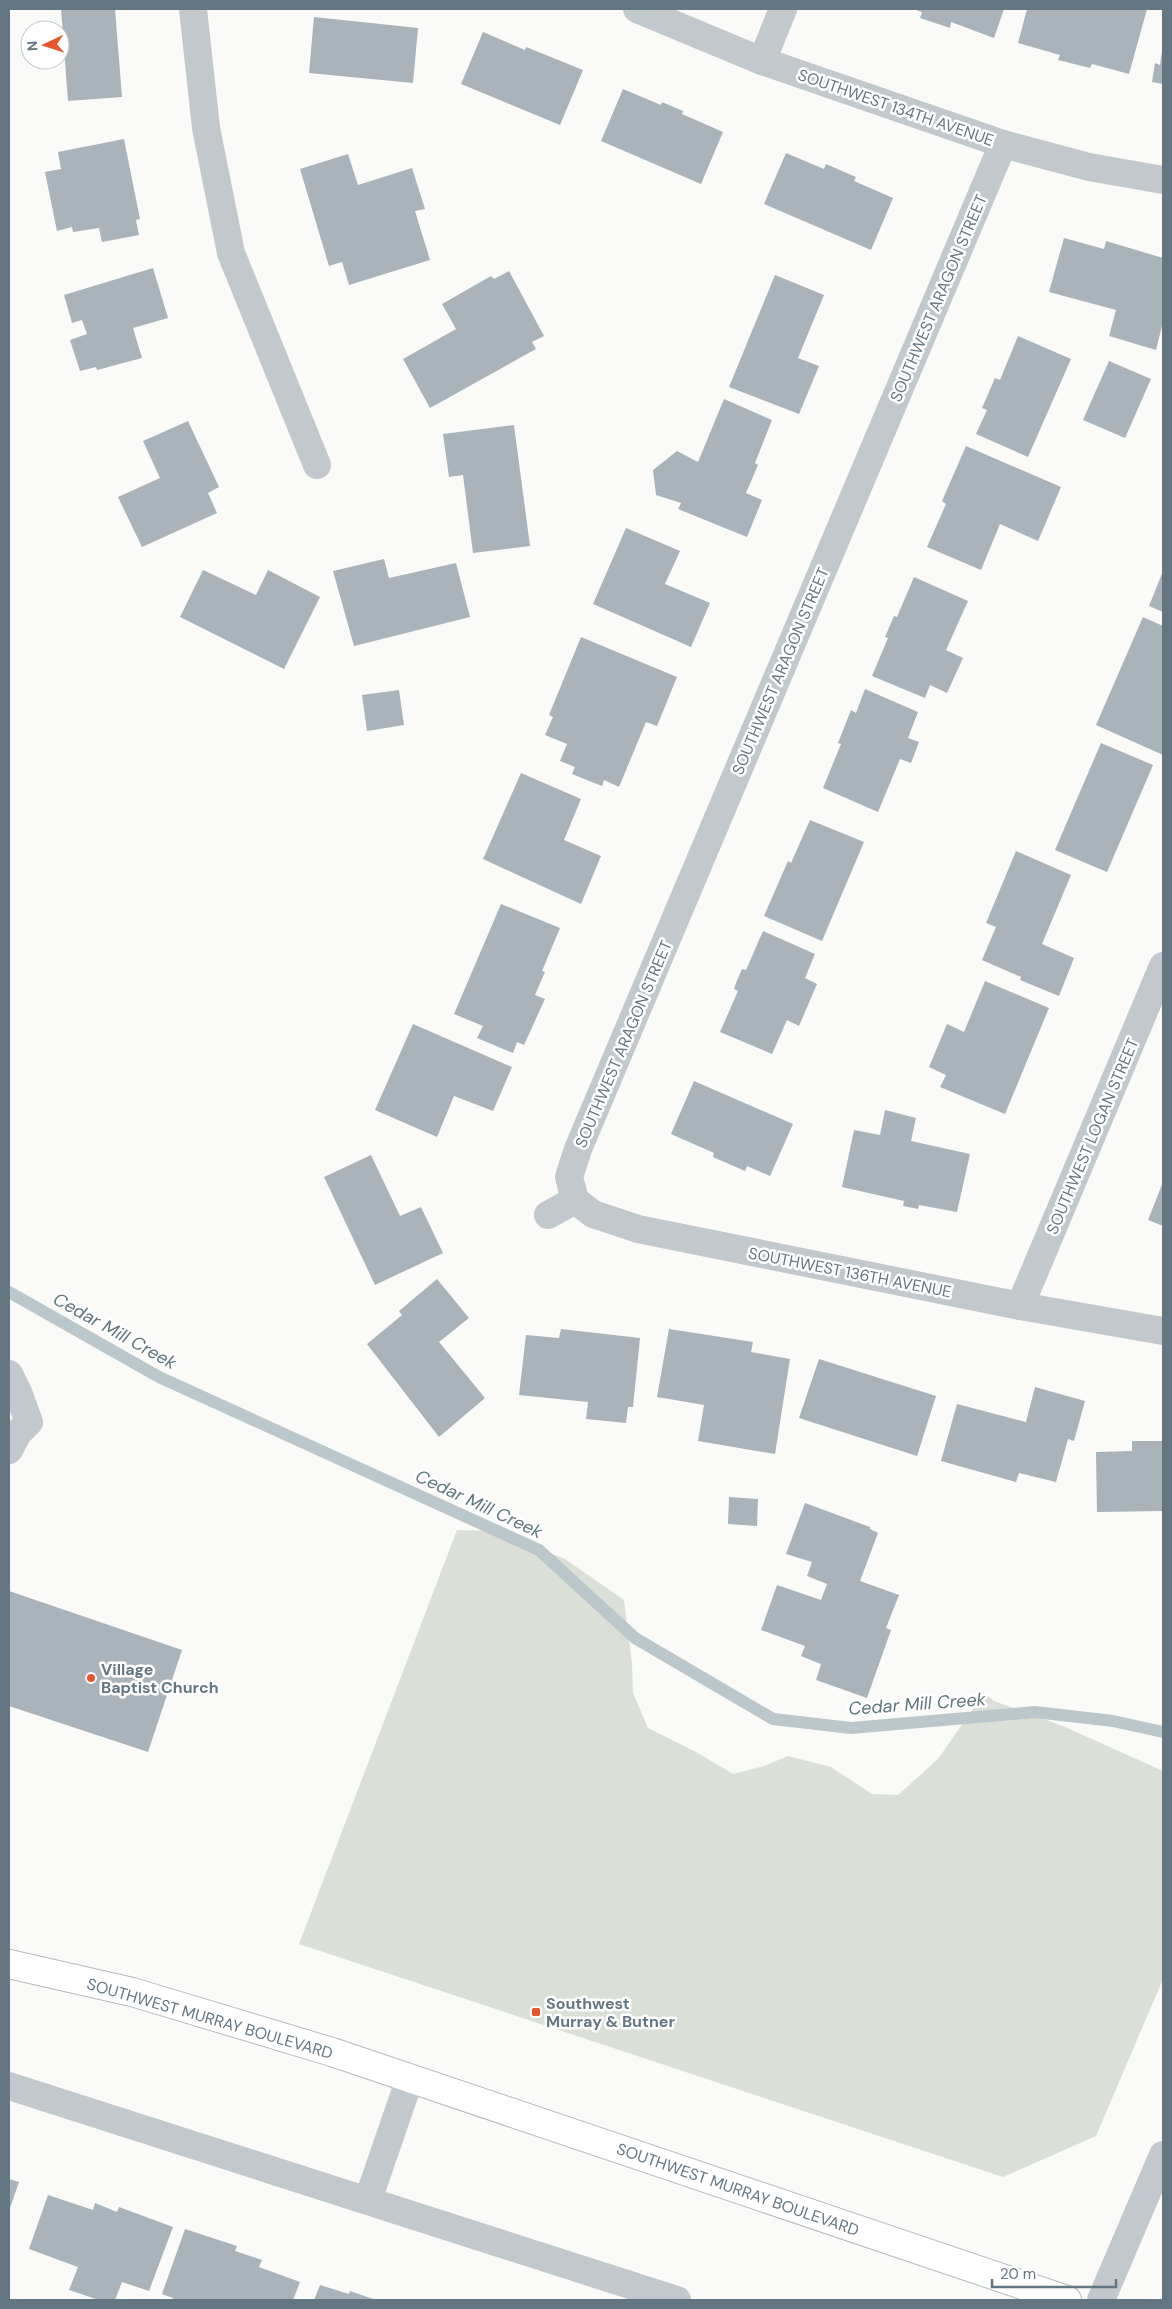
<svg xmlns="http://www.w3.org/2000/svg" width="1172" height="2309" font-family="'DM Sans',sans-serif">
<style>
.green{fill:#dadfd7}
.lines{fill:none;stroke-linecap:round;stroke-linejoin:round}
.stream{stroke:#bbc7cb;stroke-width:12}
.building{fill:#aab3b9}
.major-casing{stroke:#b5babe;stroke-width:30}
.minor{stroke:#c3c8cc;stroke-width:28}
.major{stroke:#fff;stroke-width:28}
.poi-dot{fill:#e4572e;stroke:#fff;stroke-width:2}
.labels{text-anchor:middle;stroke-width:5;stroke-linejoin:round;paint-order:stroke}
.street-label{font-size:16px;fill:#657683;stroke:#fff}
.poi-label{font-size:16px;font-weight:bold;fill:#657683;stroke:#fff;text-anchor:start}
.water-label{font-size:18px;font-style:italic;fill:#60757c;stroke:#fff}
</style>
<rect width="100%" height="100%" fill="#fafaf8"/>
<polygon class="green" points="457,1530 495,1531 565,1559 624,1600 632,1664 633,1693 648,1728 698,1753 733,1774 764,1766 788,1756 831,1767 872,1794 898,1795 938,1759 984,1693 994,1701 1063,1726 1163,1771 1163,1979 1096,2136 1003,2177 299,1944"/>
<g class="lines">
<polyline class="stream" points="9,1292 159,1377 539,1550 635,1638 773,1719 851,1728 1035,1712 1113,1721 1163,1732"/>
</g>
<g class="building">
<polygon points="61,9 115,9 122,97 68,101"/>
<polygon points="913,9 1004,9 994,38 951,22 950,28 920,18 922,12"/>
<polygon points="1027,9 1147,9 1129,74 1092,64 1090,68 1058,60 1060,55 1018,43"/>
<polygon points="314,17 418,28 413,83 309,73"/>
<polygon points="483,32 525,50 526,47 583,70 560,125 461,84"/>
<polygon points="1162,51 1163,51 1163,84 1152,82 1155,63 1160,65"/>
<polygon points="623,89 661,105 662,102 683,111 682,114 723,132 701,184 601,141"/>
<polygon points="124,139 140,219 136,220 139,235 102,242 99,228 73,232 72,227 57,231 45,172 61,169 58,152"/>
<polygon points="786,153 824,169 826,164 856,177 854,181 893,198 871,250 764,204"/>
<polygon points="348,154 358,185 412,168 425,209 415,211 430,260 349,285 342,262 329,266 300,169"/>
<polygon points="1064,238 1104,249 1106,241 1163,258 1163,322 1156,350 1109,336 1116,310 1049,292"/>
<polygon points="153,268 168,318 133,328 142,358 97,370 96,367 80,371 70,340 87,334 82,320 72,323 64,295"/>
<polygon points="509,271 544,336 532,342 536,349 430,408 403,359 456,329 442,304 491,276 494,279"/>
<polygon points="775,275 824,295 798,358 819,366 799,414 729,387"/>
<polygon points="1018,336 1071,359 1028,457 976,434 987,410 982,408 995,378 1000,380"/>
<polygon points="1109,361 1151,379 1125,438 1083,420"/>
<polygon points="724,399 772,420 755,463 758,465 746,493 762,500 747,537 678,509 681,503 656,495 653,470 677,451 698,462"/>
<polygon points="188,421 219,487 208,493 217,513 142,547 118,497 160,478 143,441"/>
<polygon points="514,425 530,546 473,553 463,475 449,477 443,434"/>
<polygon points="966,446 1061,487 1038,541 1000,524 981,570 927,547 946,504 942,501"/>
<polygon points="626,528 680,551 665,584 710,603 691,647 593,604"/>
<polygon points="384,559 389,578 456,563 470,617 354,646 333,571"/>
<polygon points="203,570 256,595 268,570 320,597 284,669 180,617"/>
<polygon points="1163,571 1163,612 1149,606"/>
<polygon points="914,577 968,601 946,650 963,658 947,693 930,685 925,698 872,676 888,638 885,637 894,616 897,617"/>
<polygon points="1143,617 1163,626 1163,755 1096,725"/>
<polygon points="581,637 677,677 657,726 646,722 619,787 604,780 602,786 572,774 575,767 560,761 567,744 545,735 553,717 549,715"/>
<polygon points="865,689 918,712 908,738 919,742 911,763 900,759 878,812 823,788 841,744 838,743 851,710 856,713"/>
<polygon points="399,690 404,725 367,731 362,695"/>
<polygon points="1101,743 1153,765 1107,872 1055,850"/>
<polygon points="521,773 581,799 564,840 601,856 581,904 483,859"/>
<polygon points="810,820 864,842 822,941 764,916 788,861 791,863"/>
<polygon points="1016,851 1071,875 1042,944 1074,958 1059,996 1020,980 1021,977 982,960 996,927 986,923"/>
<polygon points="501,904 560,928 542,971 545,972 535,995 545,999 524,1045 517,1042 513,1053 477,1038 483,1026 454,1014"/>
<polygon points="763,931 815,954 805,978 817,984 799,1026 787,1020 772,1054 720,1032 738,991 734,989 736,983 742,969 746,970"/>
<polygon points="985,981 1049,1008 1005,1114 940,1087 946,1075 929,1067 947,1024 964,1032"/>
<polygon points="413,1024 512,1067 493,1111 454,1096 437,1137 375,1110"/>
<polygon points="694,1081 793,1124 770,1176 747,1166 745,1171 713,1157 714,1153 671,1134"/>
<polygon points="885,1110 916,1118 911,1141 970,1154 957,1212 919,1205 918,1209 903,1206 904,1201 842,1187 854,1130 880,1135"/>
<polygon points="371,1155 400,1216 421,1207 443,1253 375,1285 324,1177"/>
<polygon points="1163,1182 1163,1226 1148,1220"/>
<polygon points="437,1279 469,1318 439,1342 485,1398 439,1437 367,1344 402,1315 399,1311"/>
<polygon points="561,1329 640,1338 633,1407 628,1407 626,1423 586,1419 588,1402 519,1395 526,1335 559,1338"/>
<polygon points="669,1329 753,1342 751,1352 790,1359 775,1454 698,1441 704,1405 657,1397"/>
<polygon points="819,1359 936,1396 917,1456 799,1418"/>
<polygon points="1035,1387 1085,1401 1074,1441 1068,1439 1056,1482 1019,1473 1016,1482 941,1461 957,1404 1026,1422"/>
<polygon points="1132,1441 1163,1441 1163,1511 1097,1512 1096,1452 1132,1451"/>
<polygon points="729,1497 758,1499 757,1526 728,1524"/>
<polygon points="805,1503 870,1527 870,1529 878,1533 860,1581 899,1595 886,1628 891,1630 867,1698 816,1680 821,1664 801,1656 805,1646 761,1630 777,1585 821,1600 827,1584 807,1576 812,1562 786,1554"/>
<polygon points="9,1591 182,1650 148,1752 9,1706"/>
<polygon points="9,2179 19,2182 9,2211"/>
<polygon points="48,2195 93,2210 95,2203 117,2212 119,2207 173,2227 149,2291 122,2282 115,2300 99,2300 69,2290 78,2267 29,2249"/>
<polygon points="185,2229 237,2246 235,2251 262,2260 259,2267 300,2282 293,2300 172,2300 173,2298 162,2294"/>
<polygon points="320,2285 349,2294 350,2291 376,2300 314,2300"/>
</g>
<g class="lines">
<defs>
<polyline id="major" points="9,1964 132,1992 332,2052 1067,2300"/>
</defs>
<use href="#major" class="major-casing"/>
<g class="minor">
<polyline points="193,9 206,128 231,253 317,465"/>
<polyline points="637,9 762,61 1003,144 1089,167 1163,180"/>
<polyline points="762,61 783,9"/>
<polyline points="575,1200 569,1177 578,1149 1003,144"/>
<polyline points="548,1215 575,1200 593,1214 638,1229 1020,1306 1163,1331"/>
<polyline points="1020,1306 1163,966"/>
<polyline points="9,1374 18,1392 29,1422 18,1433 9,1450"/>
<polyline points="9,2086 677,2300"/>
<polyline points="368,2200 410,2078"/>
<polyline points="1101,2300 1163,2155"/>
</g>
<use href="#major" class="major"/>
</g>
<g class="poi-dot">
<circle cx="91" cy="1678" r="5"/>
<rect x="531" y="2007" width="10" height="10" rx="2.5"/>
</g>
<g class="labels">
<g class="street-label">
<text transform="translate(896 107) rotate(19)" y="6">SOUTHWEST 134TH AVENUE</text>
<text transform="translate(938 298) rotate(-67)" y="6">SOUTHWEST ARAGON STREET</text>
<text transform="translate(780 671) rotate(-67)" y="6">SOUTHWEST ARAGON STREET</text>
<text transform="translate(623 1044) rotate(-67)" y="6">SOUTHWEST ARAGON STREET</text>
<text transform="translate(1092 1136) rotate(-67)" y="6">SOUTHWEST LOGAN STREET</text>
<text transform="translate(850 1272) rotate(11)" y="6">SOUTHWEST 136TH AVENUE</text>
<text transform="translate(210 2018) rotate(16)" y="6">SOUTHWEST MURRAY BOULEVARD</text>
<text transform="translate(738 2189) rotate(19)" y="6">SOUTHWEST MURRAY BOULEVARD</text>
</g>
<g class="poi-label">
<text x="101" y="1675">Village<tspan x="101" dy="18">Baptist Church</tspan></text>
<text x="546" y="2009">Southwest<tspan x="546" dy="18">Murray &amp; Butner</tspan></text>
</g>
<g class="water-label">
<text transform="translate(115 1331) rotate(29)" y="6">Cedar Mill Creek</text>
<text transform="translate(479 1504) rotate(25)" y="6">Cedar Mill Creek</text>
<text transform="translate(917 1704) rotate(-4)" y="6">Cedar Mill Creek</text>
</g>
</g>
<rect width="1172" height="2309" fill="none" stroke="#657683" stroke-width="20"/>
<g transform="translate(45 45) rotate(266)"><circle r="24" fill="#ffffff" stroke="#c1c8cd"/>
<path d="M0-4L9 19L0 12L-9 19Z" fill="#e4572e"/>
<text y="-8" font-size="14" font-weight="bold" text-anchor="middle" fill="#657683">N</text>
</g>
<path d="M992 2279v8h124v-8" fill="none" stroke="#657683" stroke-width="2.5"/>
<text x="1000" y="2279" font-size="15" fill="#657683" stroke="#ffffff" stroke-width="4" paint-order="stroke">20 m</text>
</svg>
